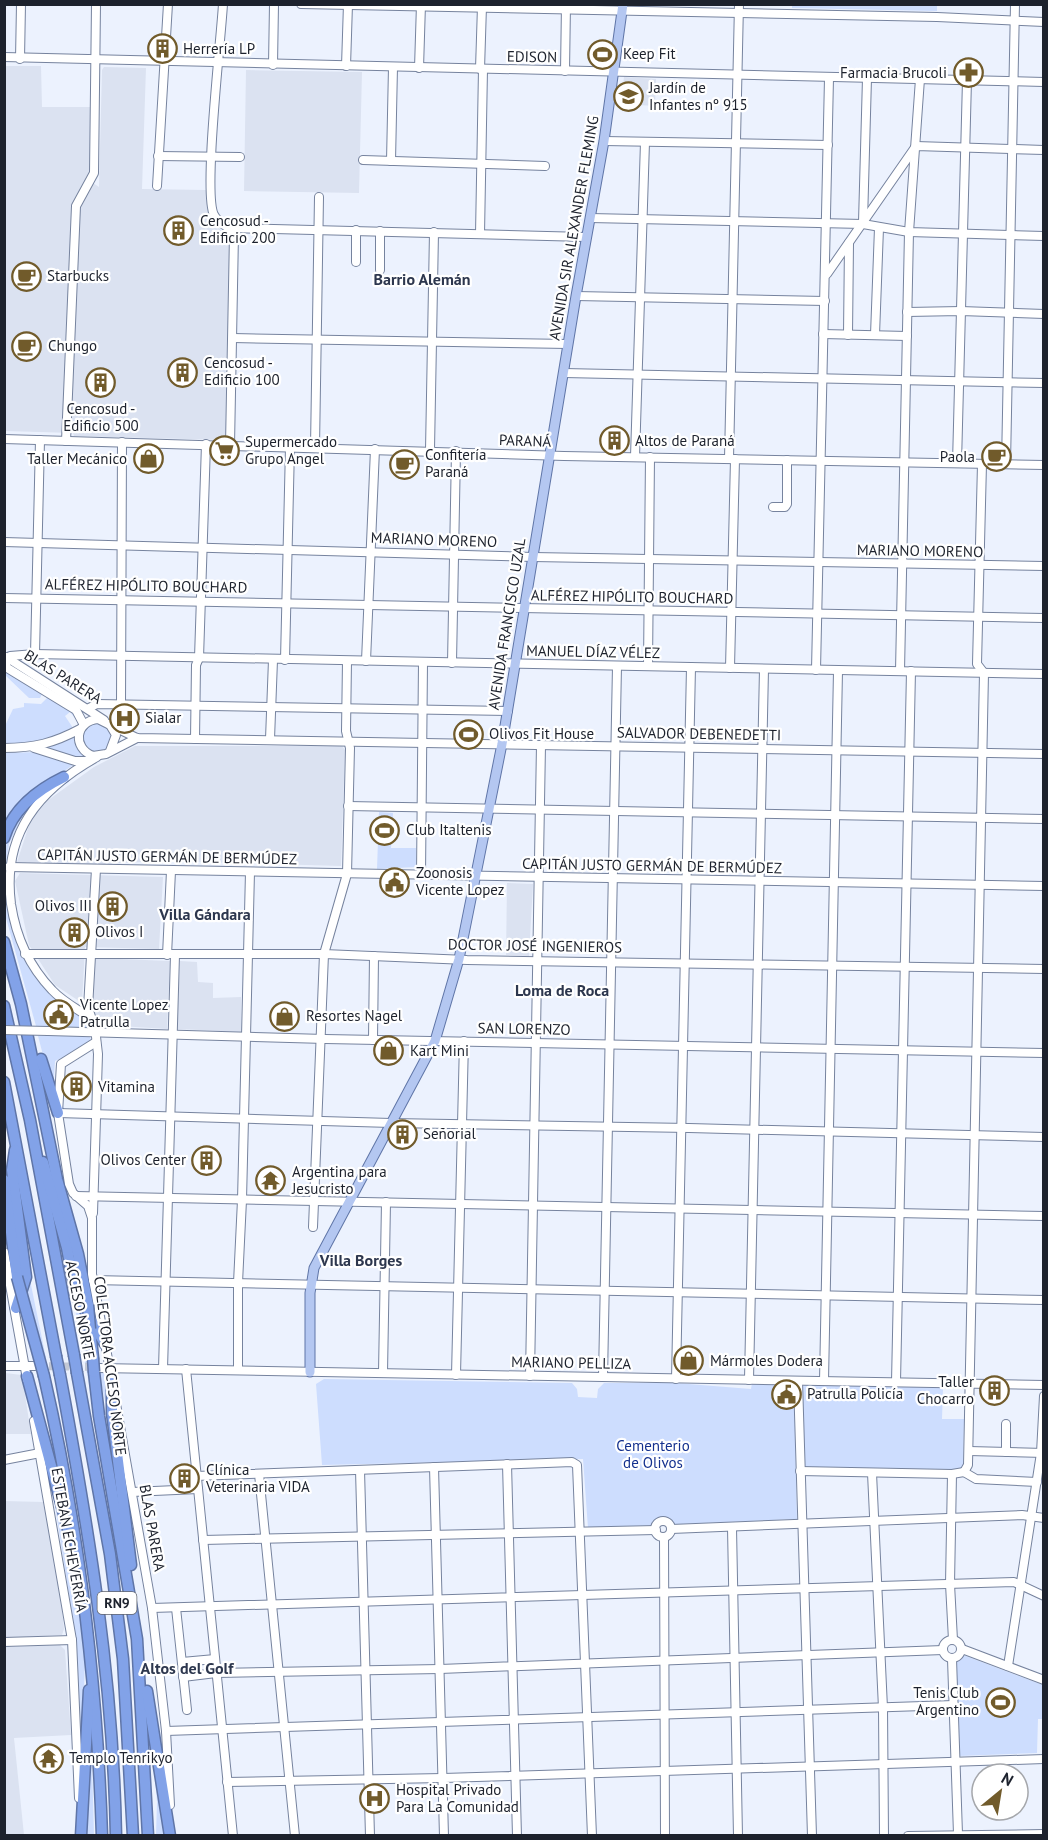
<svg xmlns="http://www.w3.org/2000/svg" width="1048" height="1840" font-family="'PT Sans',sans-serif">
<style>
.built{fill:#dbe2f1}
.green{fill:#cdddfe}
.lines{fill:none;stroke-linecap:round;stroke-linejoin:round}
.minor-tunnel{stroke:#c3c8d4;stroke-width:8;stroke-dasharray:8 4;stroke-linecap:butt}
.minor-casing{stroke:#76839e;stroke-width:10}
.major-casing{stroke:#5f75a7;stroke-width:11}
.highway-casing{stroke:#5f75a7;stroke-width:13}
.minor{stroke:#fff;stroke-width:8}
.major{stroke:#b4c7f1;stroke-width:9}
.highway{stroke:#82a2e8;stroke-width:10}
.minor-bridge-casing{stroke:#76839e;stroke-width:10;stroke-linecap:butt}
.highway-bridge-casing{stroke:#5f75a7;stroke-width:13;stroke-linecap:butt}
.minor-bridge{stroke:#fff;stroke-width:8}
.highway-bridge{stroke:#82a2e8;stroke-width:10}
.labels{text-anchor:middle;stroke-width:4.5;stroke-linejoin:round;paint-order:stroke}
.shield{fill:#fff;stroke:#61646c;stroke-width:1.5}
.shield-label{font-size:14px;font-weight:bold;fill:#1d222d}
.poi-label{font-size:15px;fill:#1d222d;stroke:#fff;text-anchor:start}
.street-label{font-size:15px;fill:#1d222d;stroke:#fff}
.park-label{font-size:15px;fill:#14318f;stroke:#fff}
.neighbourhood-label{font-size:16px;font-weight:bold;fill:#2d374e;stroke:#fff}
</style>
<rect width="100%" height="100%" fill="#ecf2fe"/>
<g class="built">
<polygon points="5,66 41,66 42,107 91,107 90,181 99,187 102,70 104,67 146,68 142,189 206,190 209,216 230,241 227,438 224,440 74,436 73,433 5,431"/>
<polygon points="246,70 362,72 359,193 244,191"/>
<polygon points="624,77 656,79 655,106 621,104"/>
<polygon points="135,746 342,746 345,750 341,866 160,861 105,864 17,862 30,822 40,806 94,767"/>
<polygon points="20,873 163,877 159,949 85,947 82,1003 55,985 29,945 15,881"/>
<polygon points="507,883 533,884 529,956 506,955"/>
<polygon points="95,958 170,961 167,1029 104,1025 93,1011"/>
<polygon points="180,961 197,962 198,982 213,983 213,998 241,997 241,1032 177,1029"/>
<polygon points="5,1373 22,1375 31,1434 5,1434"/>
<polygon points="4,1501 43,1502 60,1589 64,1629 62,1635 5,1638"/>
<polygon points="60,1645 65,1650 71,1735 14,1738 24,1835 5,1835 5,1647"/>
</g>
<g class="green">
<polygon points="792,5 937,4 937,11 792,8"/>
<polygon points="4,668 43,692 40,698 29,698 5,675"/>
<path d="M49,696L78,714L79,723L70,712L65,716L73,728C52,742 30,744 5,744V726L13,709L24,707V703L41,704Z"/>
<polygon points="90,720 110,725 114,747 93,756 78,737"/>
<polygon points="74,735 75,744 88,758 78,758 44,747 57,744"/>
<polygon points="37,752 76,763 31,794 5,831 5,753"/>
<path d="M40,796L19,824L9,844L5,869C4,829 13,823 40,796Z"/>
<polygon points="379,812 393,813 391,848 416,848 416,867 377,869"/>
<path d="M4,871C7,917 16,957 49,991C59,1002 75,1010 87,1018V1028L36,1026L6,918Z"/>
<polygon points="38,1036 89,1036 93,1043 55,1061 53,1093"/>
<polygon points="67,1264 84,1316 102,1456"/>
<polygon points="30,1280 46,1358 43,1357 25,1297"/>
<path d="M99,1371L105,1373L124,1533L108,1437C111,1413 102,1394 99,1371Z"/>
<polygon points="324,1379 572,1383 577,1389 578,1397 597,1398 598,1389 604,1383 676,1383 751,1389 752,1383 794,1382 797,1519 588,1528 583,1459 322,1465 316,1384"/>
<polygon points="806,1383 943,1388 942,1419 964,1419 963,1466 959,1470 803,1469 802,1387"/>
<polygon points="50,1474 79,1602 85,1656 82,1767 76,1640"/>
<polygon points="963,1655 1043,1685 1043,1719 1038,1719 1037,1753 959,1756 956,1663"/>
<polygon points="150,1722 165,1835 156,1835 157,1802"/>
<polygon points="91,1727 94,1835 84,1836"/>
</g>
<g class="lines">
<polyline class="minor-tunnel" points="37,1366 97,1367"/>
<defs>
<g id="minor">
<path d="M223,4C221,40 203,193 214,215C219,224 229,226 234,234L230,445"/>
<polyline points="301,4 937,17 1044,22"/>
<polyline points="4,57 1044,82"/>
<polyline points="20,59 21,4"/>
<polyline points="273,65 274,4"/>
<polyline points="346,66 348,4"/>
<polyline points="419,68 421,4"/>
<polyline points="480,69 482,6"/>
<polyline points="565,71 566,4"/>
<polyline points="604,141 828,145"/>
<polyline points="158,156 240,157"/>
<polyline points="363,160 545,166"/>
<polyline points="391,161 393,67"/>
<polyline points="157,186 168,4"/>
<polyline points="590,218 863,224 909,232 1044,236"/>
<polyline points="863,222 867,78"/>
<polyline points="230,228 586,237"/>
<polyline points="480,234 483,69"/>
<polyline points="356,262 356,230"/>
<polyline points="380,270 380,231"/>
<polyline points="827,274 916,146 1044,150"/>
<polyline points="576,296 825,301"/>
<polyline points="907,312 961,311 1044,314"/>
<polyline points="823,334 907,336"/>
<polyline points="848,335 849,243"/>
<polyline points="875,335 879,228"/>
<polyline points="233,338 568,344"/>
<polyline points="564,373 1044,383"/>
<polyline points="4,439 564,456 1044,465"/>
<polyline points="66,441 76,206 94,173 96,4"/>
<polyline points="315,447 319,197"/>
<polyline points="430,450 434,232"/>
<polyline points="635,457 645,142"/>
<polyline points="729,459 739,4"/>
<polyline points="957,463 967,80"/>
<polyline points="1006,464 1015,4"/>
<polyline points="773,507 785,507 787,504 787,460"/>
<polyline points="4,542 533,557 1044,566"/>
<polyline points="4,598 1044,618"/>
<polyline points="35,654 40,440"/>
<polyline points="6,657 104,720"/>
<polyline points="285,660 290,447"/>
<polyline points="366,661 375,449"/>
<polyline points="452,663 456,451"/>
<polyline points="4,666 76,710 84,725"/>
<polyline points="5,666 10,656 35,654 1044,674"/>
<polyline points="648,666 650,457"/>
<polyline points="730,668 735,459"/>
<polyline points="816,670 829,78"/>
<polyline points="900,671 909,232 920,79"/>
<polyline points="121,705 122,442"/>
<polyline points="89,708 97,704 508,711"/>
<polyline points="110,725 137,738 1044,754"/>
<polyline points="195,739 196,665 199,658 206,444"/>
<polyline points="270,739 273,660"/>
<path d="M4,748C34,748 54,743 80,729"/>
<polyline points="34,748 75,761 89,761"/>
<path d="M110,751L116,735L110,725L98,719C75,721 72,748 93,756L106,754L137,738"/>
<polyline points="348,806 1044,819"/>
<polyline points="9,867 1044,886"/>
<polyline points="421,875 423,662"/>
<polyline points="25,954 324,954 467,960 1044,969"/>
<polyline points="167,955 171,871"/>
<path d="M89,1017C77,1009 62,1001 52,990C29,966 16,937 11,904C2,834 38,790 97,757"/>
<polyline points="48,1031 325,1039 1044,1053"/>
<polyline points="373,1040 374,956"/>
<polyline points="96,1042 61,1064 58,1113 69,1184 73,1193 88,1206 92,1218 92,1274 113,1386"/>
<polyline points="58,1113 391,1123 689,1128 1044,1137"/>
<polyline points="76,1196 1044,1216"/>
<polyline points="93,1213 98,1054 95,1028 88,1008 96,869"/>
<polyline points="313,1227 324,954 347,874 350,748 346,731 347,661"/>
<polyline points="4,1252 27,1379"/>
<polyline points="93,1280 1044,1300"/>
<polyline points="4,1366 35,1366"/>
<polyline points="99,1368 1044,1385"/>
<polyline points="163,1369 175,955"/>
<polyline points="186,1369 233,1836"/>
<polyline points="238,1370 238,1283 242,1200 250,872"/>
<polyline points="383,1373 386,1202"/>
<polyline points="456,1375 464,1041"/>
<polyline points="530,1376 541,745"/>
<polyline points="603,1377 617,666"/>
<polyline points="676,1379 691,667"/>
<polyline points="749,1380 764,669"/>
<polyline points="798,1381 812,1836"/>
<polyline points="824,1381 838,671"/>
<polyline points="896,1382 911,671"/>
<polyline points="115,1398 152,1608 166,1731 170,1805"/>
<polyline points="34,1421 72,1640 79,1798"/>
<polyline points="969,1451 1044,1453"/>
<polyline points="1006,1452 1006,1424"/>
<polyline points="4,1460 40,1453"/>
<polyline points="507,1464 517,1836"/>
<polyline points="434,1467 444,1836"/>
<polyline points="360,1470 370,1836"/>
<polyline points="800,1471 952,1474 964,1472"/>
<polyline points="964,1472 968,1465 984,673 977,664 982,464"/>
<polyline points="964,1472 976,1479 1037,1482"/>
<polyline points="872,1473 883,1708 884,1836"/>
<polyline points="259,1474 295,1836"/>
<polyline points="952,1474 950,1584 953,1640"/>
<polyline points="196,1476 572,1462 577,1465 592,1836"/>
<polyline points="132,1492 198,1489"/>
<circle cx="663" cy="1529" r="8"/>
<polyline points="732,1528 738,1836"/>
<polyline points="671,1529 1022,1515 1044,1518"/>
<polyline points="664,1537 665,1836"/>
<polyline points="203,1540 656,1530"/>
<polyline points="152,1608 1014,1582 1044,1596"/>
<polyline points="176,1608 187,1710"/>
<circle cx="952" cy="1649" r="9"/>
<polyline points="4,1642 72,1640"/>
<polyline points="962,1649 1044,1680"/>
<polyline points="952,1659 958,1834"/>
<polyline points="182,1662 215,1659"/>
<polyline points="1008,1666 1041,1453 1044,1396"/>
<polyline points="183,1677 216,1673 440,1669 943,1650"/>
<polyline points="166,1731 954,1705"/>
<polyline points="227,1782 443,1778 1044,1759"/>
<polyline points="908,1836 1044,1834"/>
</g>
<polyline id="major" points="310,1372 310,1293 314,1268 435,1041 459,959 502,744 576,296 604,141 623,4"/>
<g id="highway">
<path d="M4,838C13,809 37,790 64,777"/>
<polyline points="4,942 21,1004 57,1179 78,1254 88,1305"/>
<polyline points="4,1006 30,1120 74,1355"/>
<polyline points="41,1059 58,1113"/>
<polyline points="4,1082 56,1356"/>
<polyline points="15,1150 12,1170 26,1277 16,1308"/>
<polyline points="43,1162 67,1248 76,1295 105,1344"/>
<polyline points="4,1180 17,1277"/>
<polyline points="90,1329 93,1358"/>
<polyline points="94,1372 99,1416 137,1639 148,1836"/>
<polyline points="77,1373 110,1554 123,1659 133,1836"/>
<path d="M60,1375C89,1531 113,1676 116,1836"/>
<polyline points="27,1376 68,1529"/>
<path d="M44,1376C79,1528 97,1680 102,1836"/>
<polyline points="112,1383 112,1413 131,1565"/>
<polyline points="147,1691 170,1836"/>
<polyline points="81,1836 89,1690"/>
</g>
</defs>
<use href="#minor" class="minor-casing"/>
<use href="#major" class="major-casing"/>
<use href="#highway" class="highway-casing"/>
<use href="#minor" class="minor"/>
<use href="#major" class="major"/>
<use href="#highway" class="highway"/>
<defs>
<polyline id="minor-bridge" points="4,1030 48,1031"/>
<g id="highway-bridge">
<polyline points="17,1277 44,1376"/>
<polyline points="88,1305 90,1329"/>
<polyline points="74,1355 77,1373"/>
<polyline points="56,1356 60,1375"/>
<polyline points="93,1358 94,1372"/>
</g>
</defs>
<use href="#minor-bridge" class="minor-bridge-casing"/>
<use href="#highway-bridge" class="highway-bridge-casing"/>
<use href="#minor-bridge" class="minor-bridge"/>
<use href="#highway-bridge" class="highway-bridge"/>
</g>
<defs>
<symbol id="building-ring" viewBox="-11 -11 22 22"><circle r="9.5" fill="#fff" stroke="#715b2b" stroke-width="1.5"/><path d="M-4-6H4V6H1V3H-1V6H-4ZM-2.5-4.3h1.7v1.8h-1.7ZM.8-4.3h1.7v1.8H.8ZM-2.5-1h1.7V.8h-1.7ZM.8-1h1.7V.8H.8Z" fill="#715b2b"/></symbol>
<symbol id="stadium-ring" viewBox="-11 -11 22 22"><circle r="9.5" fill="#fff" stroke="#715b2b" stroke-width="1.5"/><path d="M0-5a6.5 5 0 1 0 0 10a6.5 5 0 1 0 0-10ZM-3.5-1.8h7v3.6h-7Z" fill="#715b2b"/></symbol>
<symbol id="pharmacy-ring" viewBox="-11 -11 22 22"><circle r="9.5" fill="#fff" stroke="#715b2b" stroke-width="1.5"/><path d="M-2-6h4v4h4v4h-4v4h-4v-4h-4v-4h4Z" fill="#715b2b"/></symbol>
<symbol id="school-ring" viewBox="-11 -11 22 22"><circle r="9.5" fill="#fff" stroke="#715b2b" stroke-width="1.5"/><path d="M0-5L7-2L0 1L-7-2ZM-4 1L0 2.5L4 1V4Q0 6-4 4Z" fill="#715b2b"/></symbol>
<symbol id="cafe-ring" viewBox="-11 -11 22 22"><circle r="9.5" fill="#fff" stroke="#715b2b" stroke-width="1.5"/><path d="M-5.5-4.5H6V0H3Q3 3.5 0 3.5H-2.5Q-5.5 3.5-5.5 0ZM3-3.2v2h1.7v-2ZM-6 4.5H4V6H-6Z" fill="#715b2b"/></symbol>
<symbol id="supermarket-ring" viewBox="-11 -11 22 22"><circle r="9.5" fill="#fff" stroke="#715b2b" stroke-width="1.5"/><path d="M-6-5.5h2.5l.6 2H6L4.5 2H-2.5L-4.4-4H-6ZM-1.5 3.2a1.3 1.3 0 1 0 .1 0ZM3 3.2a1.3 1.3 0 1 0 .1 0Z" fill="#715b2b"/></symbol>
<symbol id="shop-ring" viewBox="-11 -11 22 22"><circle r="9.5" fill="#fff" stroke="#715b2b" stroke-width="1.5"/><path d="M-5-2.5h2.3a2.7 3.5 0 0 1 5.4 0H5L5.5 6h-11ZM-1.5-2.5h3a1.5 2.3 0 0 0-3 0Z" fill="#715b2b"/></symbol>
<symbol id="hospital-ring" viewBox="-11 -11 22 22"><circle r="9.5" fill="#fff" stroke="#715b2b" stroke-width="1.5"/><path d="M-5-5h3v3.5h4V-5h3V5h-3V1.5h-4V5h-3Z" fill="#715b2b"/></symbol>
<symbol id="civic-ring" viewBox="-11 -11 22 22"><circle r="9.5" fill="#fff" stroke="#715b2b" stroke-width="1.5"/><path d="M-.6-6.5H3V-4.5H.6V-3L4-1V1h2V6H-6V1h2V-1L-.6-3ZM-1.2 2.5V6h2.4V2.5Z" fill="#715b2b"/></symbol>
<symbol id="temple-ring" viewBox="-11 -11 22 22"><circle r="9.5" fill="#fff" stroke="#715b2b" stroke-width="1.5"/><path d="M0-6L5-2H3V0L6.5 2.5H4V6H1.5V3h-3V6H-4V2.5H-6.5L-3 0V-2H-5Z" fill="#715b2b"/></symbol>
</defs>
<g fill-rule="evenodd">
<use href="#building-ring" x="146" y="32" width="33" height="33"/>
<use href="#stadium-ring" x="586" y="38" width="33" height="33"/>
<use href="#pharmacy-ring" x="952" y="56" width="33" height="33"/>
<use href="#school-ring" x="612" y="80" width="33" height="33"/>
<use href="#building-ring" x="162" y="214" width="33" height="33"/>
<use href="#cafe-ring" x="10" y="260" width="33" height="33"/>
<use href="#cafe-ring" x="10" y="330" width="33" height="33"/>
<use href="#building-ring" x="166" y="356" width="33" height="33"/>
<use href="#building-ring" x="84" y="366" width="33" height="33"/>
<use href="#building-ring" x="598" y="424" width="33" height="33"/>
<use href="#supermarket-ring" x="208" y="434" width="33" height="33"/>
<use href="#cafe-ring" x="980" y="440" width="33" height="33"/>
<use href="#shop-ring" x="132" y="442" width="33" height="33"/>
<use href="#cafe-ring" x="388" y="448" width="33" height="33"/>
<use href="#hospital-ring" x="108" y="702" width="33" height="33"/>
<use href="#stadium-ring" x="452" y="718" width="33" height="33"/>
<use href="#stadium-ring" x="368" y="814" width="33" height="33"/>
<use href="#civic-ring" x="378" y="866" width="33" height="33"/>
<use href="#building-ring" x="96" y="890" width="33" height="33"/>
<use href="#building-ring" x="58" y="916" width="33" height="33"/>
<use href="#civic-ring" x="42" y="998" width="33" height="33"/>
<use href="#shop-ring" x="268" y="1000" width="33" height="33"/>
<use href="#shop-ring" x="372" y="1034" width="33" height="33"/>
<use href="#building-ring" x="60" y="1070" width="33" height="33"/>
<use href="#building-ring" x="386" y="1118" width="33" height="33"/>
<use href="#building-ring" x="190" y="1144" width="33" height="33"/>
<use href="#temple-ring" x="254" y="1164" width="33" height="33"/>
<use href="#shop-ring" x="672" y="1344" width="33" height="33"/>
<use href="#building-ring" x="978" y="1374" width="33" height="33"/>
<use href="#civic-ring" x="770" y="1378" width="33" height="33"/>
<use href="#building-ring" x="168" y="1462" width="33" height="33"/>
<use href="#stadium-ring" x="984" y="1686" width="33" height="33"/>
<use href="#temple-ring" x="32" y="1742" width="33" height="33"/>
<use href="#hospital-ring" x="358" y="1782" width="33" height="33"/>
</g>
<g class="labels">
<rect class="shield" x="97.5" y="1592" width="39" height="22" rx="4.5"/>
<g class="shield-label">
<text x="117" y="1608">RN9</text>
</g>
<g class="poi-label">
<text x="183" y="54">Herrería LP</text>
<text x="623" y="59">Keep Fit</text>
<text x="947" y="78" text-anchor="end">Farmacia Brucoli</text>
<text x="649" y="93">Jardín de<tspan x="649" dy="17">Infantes nº 915</tspan></text>
<text x="200" y="226">Cencosud -<tspan x="200" dy="17">Edificio 200</tspan></text>
<text x="47" y="281">Starbucks</text>
<text x="48" y="351">Chungo</text>
<text x="204" y="368">Cencosud -<tspan x="204" dy="17">Edificio 100</tspan></text>
<text x="101" y="414" text-anchor="middle">Cencosud -<tspan x="101" dy="17">Edificio 500</tspan></text>
<text x="635" y="446">Altos de Paraná</text>
<text x="245" y="447">Supermercado<tspan x="245" dy="17">Grupo Angel</tspan></text>
<text x="425" y="460">Confitería<tspan x="425" dy="17">Paraná</tspan></text>
<text x="975" y="462" text-anchor="end">Paola</text>
<text x="127" y="464" text-anchor="end">Taller Mecánico</text>
<text x="145" y="723">Sialar</text>
<text x="489" y="739">Olivos Fit House</text>
<text x="406" y="835">Club Italtenis</text>
<text x="416" y="878">Zoonosis<tspan x="416" dy="17">Vicente Lopez</tspan></text>
<text x="92" y="911" text-anchor="end">Olivos III</text>
<text x="95" y="937">Olivos I</text>
<text x="80" y="1010">Vicente Lopez<tspan x="80" dy="17">Patrulla</tspan></text>
<text x="306" y="1021">Resortes Nagel</text>
<text x="410" y="1056">Kart Mini</text>
<text x="98" y="1092">Vitamina</text>
<text x="423" y="1139">Señorial</text>
<text x="186" y="1165" text-anchor="end">Olivos Center</text>
<text x="292" y="1177">Argentina para<tspan x="292" dy="17">Jesucristo</tspan></text>
<text x="710" y="1366">Mármoles Dodera</text>
<text x="974" y="1387" text-anchor="end">Taller<tspan x="974" dy="17">Chocarro</tspan></text>
<text x="807" y="1399">Patrulla Policía</text>
<text x="206" y="1475">Clínica<tspan x="206" dy="17">Veterinaria VIDA</tspan></text>
<text x="979" y="1698" text-anchor="end">Tenis Club<tspan x="979" dy="17">Argentino</tspan></text>
<text x="69" y="1763">Templo Tenrikyo</text>
<text x="396" y="1795">Hospital Privado<tspan x="396" dy="17">Para La Comunidad</tspan></text>
</g>
<g class="street-label">
<text transform="translate(532 57) rotate(1)" y="5">EDISON</text>
<text transform="translate(574 228) rotate(-80)" y="5">AVENIDA SIR ALEXANDER FLEMING</text>
<text transform="translate(525 441) rotate(2)" y="5">PARANÁ</text>
<text transform="translate(434 540) rotate(2)" y="5">MARIANO MORENO</text>
<text transform="translate(920 551) rotate(1)" y="5">MARIANO MORENO</text>
<text transform="translate(146 586) rotate(1)" y="5">ALFÉREZ HIPÓLITO BOUCHARD</text>
<text transform="translate(632 597) rotate(1)" y="5">ALFÉREZ HIPÓLITO BOUCHARD</text>
<text transform="translate(507 624) rotate(-81)" y="5">AVENIDA FRANCISCO UZAL</text>
<text transform="translate(593 652) rotate(1)" y="5">MANUEL DÍAZ VÉLEZ</text>
<text transform="translate(63 677) rotate(32)" y="5">BLAS PARERA</text>
<text transform="translate(699 734) rotate(1)" y="5">SALVADOR DEBENEDETTI</text>
<text transform="translate(167 857) rotate(1)" y="5">CAPITÁN JUSTO GERMÁN DE BERMÚDEZ</text>
<text transform="translate(652 866) rotate(1)" y="5">CAPITÁN JUSTO GERMÁN DE BERMÚDEZ</text>
<text transform="translate(535 946) rotate(1)" y="5">DOCTOR JOSÉ INGENIEROS</text>
<text transform="translate(524 1029) rotate(1)" y="5">SAN LORENZO</text>
<text transform="translate(80 1310) rotate(79)" y="5">ACCESO NORTE</text>
<text transform="translate(571 1363) rotate(1)" y="5">MARIANO PELLIZA</text>
<text transform="translate(110 1366) rotate(83)" y="5">COLECTORA ACCESO NORTE</text>
<text transform="translate(152 1528) rotate(80)" y="5">BLAS PARERA</text>
<text transform="translate(69 1540) rotate(80)" y="5">ESTEBAN ECHEVERRÍA</text>
</g>
<g class="park-label">
<text x="653" y="1451">Cementerio<tspan x="653" dy="17">de Olivos</tspan></text>
</g>
<g class="neighbourhood-label">
<text x="422" y="285">Barrio Alemán</text>
<text x="205" y="920">Villa Gándara</text>
<text x="562" y="996">Loma de Roca</text>
<text x="361" y="1266">Villa Borges</text>
<text x="187" y="1674">Altos del Golf</text>
</g>
</g>
<rect width="1048" height="1840" fill="none" stroke="#1d222d" stroke-width="12"/>
<g transform="translate(1000 1792) rotate(30)"><circle r="28" fill="#ffffff" stroke="#a5a7ab" stroke-width="1.5"/>
<path d="M0-4.5L10 22L0 15L-10 22Z" fill="#715b2b"/>
<text y="-9" font-size="16" font-weight="bold" text-anchor="middle" fill="#1d222d">N</text>
</g>
</svg>
